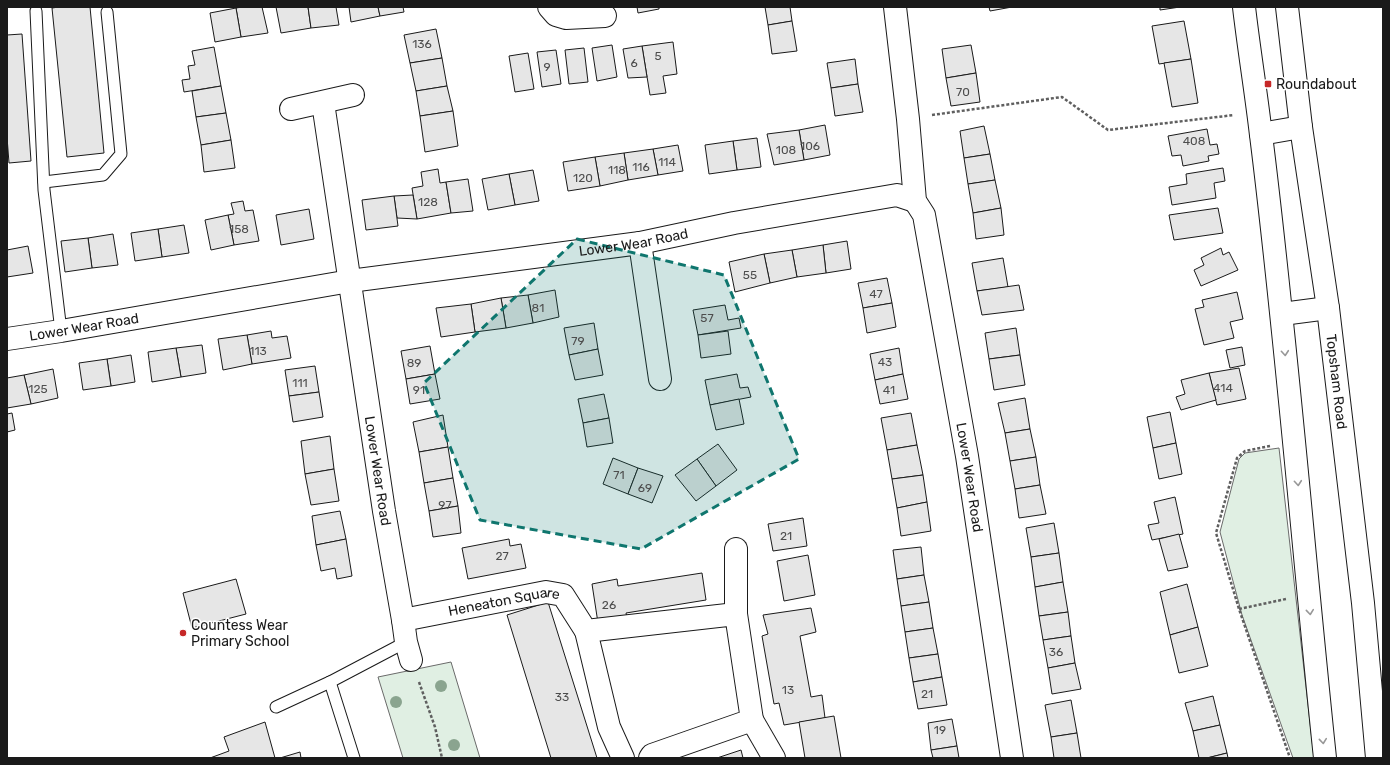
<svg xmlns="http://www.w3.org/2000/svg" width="1390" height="765" font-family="Rubik,sans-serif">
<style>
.green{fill:#e0efe3;stroke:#6a6a6a}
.building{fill:#e6e6e6;stroke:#1a1a1a}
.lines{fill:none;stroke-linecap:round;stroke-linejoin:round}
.lane-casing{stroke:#1a1a1a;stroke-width:13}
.street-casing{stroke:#1a1a1a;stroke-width:24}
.secondary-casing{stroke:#1a1a1a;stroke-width:24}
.path{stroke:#5f5f5f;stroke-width:2.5;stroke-dasharray:3 2;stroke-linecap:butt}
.lane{stroke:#fff;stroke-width:11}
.street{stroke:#fff;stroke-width:22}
.secondary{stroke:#fff;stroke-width:22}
.tree{fill:#8aa48f}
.oneway{stroke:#989898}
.marked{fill:#0f766e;fill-opacity:0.2;stroke:#0f766e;stroke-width:3;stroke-dasharray:8 5;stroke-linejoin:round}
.poi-dot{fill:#c62828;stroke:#fff;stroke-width:1.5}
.labels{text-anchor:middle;stroke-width:3;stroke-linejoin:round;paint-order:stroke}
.number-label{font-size:12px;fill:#4d4d4d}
.poi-label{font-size:14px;fill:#1a1a1a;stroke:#fff;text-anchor:start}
.street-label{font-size:14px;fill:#1a1a1a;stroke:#fff}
</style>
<rect width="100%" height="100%" fill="#fff"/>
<g class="green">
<polygon points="1279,448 1314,758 1293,758 1242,615 1220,532 1239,459 1245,453"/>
<polygon points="451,662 480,758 403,758 378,677"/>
</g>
<g class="building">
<polygon points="59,7 90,7 104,153 67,157 52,8"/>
<polygon points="242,7 262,7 268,33 241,37 236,8"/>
<polygon points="276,7 308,7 311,28 281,33"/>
<polygon points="308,7 336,7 339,25 311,28"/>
<polygon points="349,7 378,7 380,16 351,22"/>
<polygon points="378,7 403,7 404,12 380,16"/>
<polygon points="637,7 659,7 659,9 638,13"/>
<polygon points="765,7 790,7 792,21 768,25"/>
<polygon points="989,7 1012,7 990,11"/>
<polygon points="1160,7 1180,7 1160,10"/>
<polygon points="236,8 241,37 215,42 210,13"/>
<polygon points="792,21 797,51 772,54 768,25"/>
<polygon points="1184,21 1191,59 1159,64 1152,26"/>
<polygon points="436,29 442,58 410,63 404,35"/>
<polygon points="22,34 31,161 9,163 7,137 7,35"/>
<polygon points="673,42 677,74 663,76 666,93 650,95 642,46"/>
<polygon points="612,45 617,77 597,81 592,48"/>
<polygon points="971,45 976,73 946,78 942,49"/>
<polygon points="642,46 647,77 628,78 623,49"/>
<polygon points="214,47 221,86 184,92 182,80 190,79 188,66 195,65 192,51"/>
<polygon points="584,48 588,82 569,84 565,50"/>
<polygon points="556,50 561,84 542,87 537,52"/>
<polygon points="528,53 534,89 515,92 509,56"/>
<polygon points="442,58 447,86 416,91 410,63"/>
<polygon points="855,59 858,84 831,88 827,63"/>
<polygon points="1191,59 1198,103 1172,107 1164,63"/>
<polygon points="976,73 980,102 951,106 946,78"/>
<polygon points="858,84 863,112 835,116 831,88"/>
<polygon points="221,86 226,113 196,117 192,91"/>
<polygon points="447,86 453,111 420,116 416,91"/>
<polygon points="453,111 458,146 425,152 420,116"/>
<polygon points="226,113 231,140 201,145 196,117"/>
<polygon points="825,125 830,155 804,160 799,130"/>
<polygon points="984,126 990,154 964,158 960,131"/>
<polygon points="1207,129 1210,145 1217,144 1219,154 1208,156 1209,161 1183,166 1181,155 1172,156 1168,136"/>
<polygon points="799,130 804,160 774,165 767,134"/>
<polygon points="757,138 761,167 737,170 733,141"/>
<polygon points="231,140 235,168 204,172 201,145"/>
<polygon points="733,141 737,170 709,174 705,145"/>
<polygon points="678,145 683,171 658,175 653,149"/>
<polygon points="653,149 658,175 628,180 624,153"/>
<polygon points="624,153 628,180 600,186 595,157"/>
<polygon points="990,154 995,180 968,184 964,158"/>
<polygon points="595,157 600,186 568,191 563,162"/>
<polygon points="1223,168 1225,181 1214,183 1216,198 1172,205 1169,187 1187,184 1186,174"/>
<polygon points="438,169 440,183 446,182 451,213 417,219 412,188 423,186 421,172"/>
<polygon points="533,170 539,201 515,205 509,174"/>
<polygon points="509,174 515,205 488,210 482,179"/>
<polygon points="468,179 473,211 451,213 446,182"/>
<polygon points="995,180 1001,208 973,213 968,184"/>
<polygon points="413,195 417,219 397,218 394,196"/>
<polygon points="394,196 398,226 366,230 362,200"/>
<polygon points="243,201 245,211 253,210 259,241 234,245 228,215 234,214 231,203"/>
<polygon points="1001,208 1004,235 976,239 973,213"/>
<polygon points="1218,208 1223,233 1174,240 1169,215"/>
<polygon points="309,209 314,239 281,245 276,215"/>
<polygon points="228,215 234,245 211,250 205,220"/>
<polygon points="184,225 189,253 162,257 158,229"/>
<polygon points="158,229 162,257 135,261 131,233"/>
<polygon points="113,234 118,265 92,268 88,238"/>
<polygon points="88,238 92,268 65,272 61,241"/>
<polygon points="847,241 851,269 826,273 823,245"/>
<polygon points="823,245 826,273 797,277 792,250"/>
<polygon points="28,246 33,273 7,277 7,250"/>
<polygon points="1221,248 1223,255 1229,252 1238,270 1201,286 1194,270 1204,265 1201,258"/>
<polygon points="792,250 797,277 770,283 764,254"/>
<polygon points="764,254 770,283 735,292 729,262"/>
<polygon points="1003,258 1008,287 977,291 972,263"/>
<polygon points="887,278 892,303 863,308 858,283"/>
<polygon points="1019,285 1024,310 982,315 977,291"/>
<polygon points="555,290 559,317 533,323 528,295"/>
<polygon points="1237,292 1243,319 1230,322 1234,338 1204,345 1195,309 1204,307 1202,300"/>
<polygon points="528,295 533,323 506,328 501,298"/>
<polygon points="501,298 506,328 475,332 471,304"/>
<polygon points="892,303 896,327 867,333 863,308"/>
<polygon points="471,304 475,332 441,337 436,308"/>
<polygon points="725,305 728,320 739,318 741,328 698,335 693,310"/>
<polygon points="594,323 598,349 569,355 564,328"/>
<polygon points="1016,328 1020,355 989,359 985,333"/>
<polygon points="271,331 272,338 287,336 291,358 252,364 247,335"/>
<polygon points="728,331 731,354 701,358 698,335"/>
<polygon points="247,335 252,364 223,370 218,339"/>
<polygon points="202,345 206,373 181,377 176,348"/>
<polygon points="430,346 435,374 406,379 401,351"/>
<polygon points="1242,347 1245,365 1230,368 1226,350"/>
<polygon points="176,348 181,377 152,382 148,352"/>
<polygon points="899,348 903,374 875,380 870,354"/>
<polygon points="598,349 603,375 575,380 569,355"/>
<polygon points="131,355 135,382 111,386 107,359"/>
<polygon points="1020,355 1025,385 994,390 989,359"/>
<polygon points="107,359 111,386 83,390 79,363"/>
<polygon points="315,366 319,392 289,396 285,370"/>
<polygon points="1239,368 1246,399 1217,405 1209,373"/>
<polygon points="53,369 58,398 31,404 24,375"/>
<polygon points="1209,373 1216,400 1181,410 1176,397 1185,394 1181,380"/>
<polygon points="435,374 440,399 410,404 406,379"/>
<polygon points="737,374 740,388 748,387 751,397 710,405 705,380"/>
<polygon points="903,374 908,399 880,404 875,380"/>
<polygon points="24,375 31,404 7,408 7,378"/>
<polygon points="319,392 323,417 293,422 289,396"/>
<polygon points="604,394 609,418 583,423 578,399"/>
<polygon points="1025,398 1030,429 1005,433 998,403"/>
<polygon points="739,399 744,424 716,430 710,405"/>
<polygon points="1170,412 1176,443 1153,448 1147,417"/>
<polygon points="12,413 15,430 7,432 7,414"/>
<polygon points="911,413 917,445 887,450 881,418"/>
<polygon points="443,415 448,447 419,452 413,422"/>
<polygon points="609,418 613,443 587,447 583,423"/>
<polygon points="1030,429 1036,457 1010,461 1005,433"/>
<polygon points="330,436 334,469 305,474 301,441"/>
<polygon points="1176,443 1182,474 1159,479 1153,448"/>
<polygon points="718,444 737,470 716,486 697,459"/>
<polygon points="917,445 923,475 892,479 887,450"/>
<polygon points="448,447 453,478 424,483 419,452"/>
<polygon points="1036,457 1040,485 1015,489 1010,461"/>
<polygon points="613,458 638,468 628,494 603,484"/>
<polygon points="697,459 716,486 696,501 675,475"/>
<polygon points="638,468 663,476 652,503 628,494"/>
<polygon points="334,469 339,501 311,505 305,474"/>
<polygon points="923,475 927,502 897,508 892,479"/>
<polygon points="453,478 458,506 429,511 424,483"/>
<polygon points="1040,485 1046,514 1019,518 1015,489"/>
<polygon points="1175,497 1183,534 1152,540 1148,525 1159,523 1154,502"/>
<polygon points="927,502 931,531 901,536 897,508"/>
<polygon points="458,506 461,533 433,537 429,511"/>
<polygon points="340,511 346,539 316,545 312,516"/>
<polygon points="803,518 807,546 773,551 768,524"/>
<polygon points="1054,523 1059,553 1031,557 1026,528"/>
<polygon points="1179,534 1188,567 1168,571 1159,539"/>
<polygon points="346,539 352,576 337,579 335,568 321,571 316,545"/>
<polygon points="509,539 510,546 521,544 526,568 468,579 462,548"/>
<polygon points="921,547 924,575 897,579 893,550"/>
<polygon points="1059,553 1063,582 1035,587 1031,557"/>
<polygon points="808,555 815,595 784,601 777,561"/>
<polygon points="702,573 706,600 626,613 627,618 598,623 592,584 617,579 618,586"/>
<polygon points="924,575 929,602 901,606 897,579"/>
<polygon points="236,579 246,614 192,628 183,593"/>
<polygon points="1063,582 1068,612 1039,616 1035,587"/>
<polygon points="1187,584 1198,627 1170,635 1160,592"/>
<polygon points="548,602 597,758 551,758 507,615"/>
<polygon points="929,602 933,628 905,632 901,606"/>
<polygon points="811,608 816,632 800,636 811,697 822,695 825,718 784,725 779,703 774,704 762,636 768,634 763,615"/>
<polygon points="1068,612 1071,636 1043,640 1039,616"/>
<polygon points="1198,627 1208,666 1179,673 1170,635"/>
<polygon points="933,628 938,654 909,658 905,632"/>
<polygon points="1071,636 1075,663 1048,668 1043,640"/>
<polygon points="938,654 942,677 913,682 909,658"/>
<polygon points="1075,663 1081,689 1052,694 1048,668"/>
<polygon points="942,677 947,705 918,709 913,682"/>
<polygon points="1213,696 1220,725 1193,731 1185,703"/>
<polygon points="1071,700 1077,733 1051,737 1045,705"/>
<polygon points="834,716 841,758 805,758 799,722"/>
<polygon points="952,719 957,746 931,750 928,723"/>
<polygon points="265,722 275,758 210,758 229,751 224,737"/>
<polygon points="1220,725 1227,753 1207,758 1199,758 1193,731"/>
<polygon points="1077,733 1081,758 1054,758 1051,737"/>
<polygon points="957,746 959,758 933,758 931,750"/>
<polygon points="741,750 743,758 717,758"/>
<polygon points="300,752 301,758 280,758"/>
<polygon points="1227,753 1228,758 1207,758"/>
</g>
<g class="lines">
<defs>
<g id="lane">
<polyline points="36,11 44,190 61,331"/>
<polyline points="44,182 103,175 121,154 107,12"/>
<polyline points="330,682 354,758"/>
<polyline points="276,707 330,682 406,642"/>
</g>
<g id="street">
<polyline points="549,7 556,15 566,18 605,16"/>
<path id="s1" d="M895,7L908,119L915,201L924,215L967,456L1012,758"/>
<path d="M1244,7C1249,50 1256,92 1261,135C1287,342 1303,550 1325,758"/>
<path id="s2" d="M323,103L384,511L403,620L406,642L411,660"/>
<polyline points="291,109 353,95"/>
<polyline points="1261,134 1301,127"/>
<polyline points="640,243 660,379"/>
<polyline points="1282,314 1328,308"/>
<path id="s3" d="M7,339L61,331L350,281L640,243L734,223L897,195L915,201"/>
<polyline points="736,614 736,549"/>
<path id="s4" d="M403,620L546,592L563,595L586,631L736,614L752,720L652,755L650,758"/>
<polyline points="586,631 609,727 623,758"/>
<polyline points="752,720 774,758"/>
</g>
<g id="secondary">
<path id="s5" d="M1287,7L1301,127L1328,308L1363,603L1377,758"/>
</g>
</defs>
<use href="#lane" class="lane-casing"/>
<use href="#street" class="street-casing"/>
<use href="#secondary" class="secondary-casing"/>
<g class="path">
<polyline points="932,115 1062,97 1108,130 1234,115"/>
<polyline points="1270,446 1245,451 1237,458 1216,533 1239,609 1290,758"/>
<polyline points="1239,609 1286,599"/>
<polyline points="419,682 435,727 442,758"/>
</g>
<use href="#lane" class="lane"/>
<use href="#street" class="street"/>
<use href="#secondary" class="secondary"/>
</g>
<g class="tree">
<circle cx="441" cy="686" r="6"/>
<circle cx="396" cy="702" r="6"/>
<circle cx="454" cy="745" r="6"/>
</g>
<defs><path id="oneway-chevron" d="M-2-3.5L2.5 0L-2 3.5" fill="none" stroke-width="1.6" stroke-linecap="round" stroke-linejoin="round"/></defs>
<g class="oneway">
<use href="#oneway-chevron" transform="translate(1285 353) rotate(85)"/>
<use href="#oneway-chevron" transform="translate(1298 483) rotate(85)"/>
<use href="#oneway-chevron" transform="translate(1310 612) rotate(84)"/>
<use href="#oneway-chevron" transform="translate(1323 741) rotate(84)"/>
</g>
<path class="marked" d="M577,239L724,275L799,459L641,549L480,520L424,383Z"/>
<g class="poi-dot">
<rect x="1264" y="80" width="8" height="8" rx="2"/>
<circle cx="183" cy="633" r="4"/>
</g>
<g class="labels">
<g class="number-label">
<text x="422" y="48">136</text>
<text x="658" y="60">5</text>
<text x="634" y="67">6</text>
<text x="547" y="71">9</text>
<text x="963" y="96">70</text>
<text x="1194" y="145">408</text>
<text x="810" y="150">106</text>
<text x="786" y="154">108</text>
<text x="667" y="166">114</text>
<text x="641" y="171">116</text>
<text x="617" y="174">118</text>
<text x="583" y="182">120</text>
<text x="428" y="206">128</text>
<text x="239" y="233">158</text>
<text x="750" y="279">55</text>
<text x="876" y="298">47</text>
<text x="538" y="312">81</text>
<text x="707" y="322">57</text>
<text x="578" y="345">79</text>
<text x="258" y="355">113</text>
<text x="885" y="366">43</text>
<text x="414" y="367">89</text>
<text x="300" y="387">111</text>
<text x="1223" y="392">414</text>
<text x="38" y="393">125</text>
<text x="419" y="394">91</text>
<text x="889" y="394">41</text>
<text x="619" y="479">71</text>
<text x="645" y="492">69</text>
<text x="445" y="509">97</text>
<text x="786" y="540">21</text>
<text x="502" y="560">27</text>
<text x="609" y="609">26</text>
<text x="1056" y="656">36</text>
<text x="788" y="694">13</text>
<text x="927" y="698">21</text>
<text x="562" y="701">33</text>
<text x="940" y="734">19</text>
</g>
<g class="poi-label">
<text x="1276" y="89">Roundabout</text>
<text x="191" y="630">Countess Wear<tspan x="191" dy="16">Primary School</tspan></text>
</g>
<g class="street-label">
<text dy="5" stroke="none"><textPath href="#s3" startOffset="634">Lower Wear Road</textPath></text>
<text dy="5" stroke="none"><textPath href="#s3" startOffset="78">Lower Wear Road</textPath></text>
<text dy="5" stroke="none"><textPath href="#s5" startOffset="378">Topsham Road</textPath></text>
<text dy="5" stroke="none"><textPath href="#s2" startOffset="372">Lower Wear Road</textPath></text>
<text dy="5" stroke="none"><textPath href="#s1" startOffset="478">Lower Wear Road</textPath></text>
<text dy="5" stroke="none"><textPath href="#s4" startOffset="103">Heneaton Square</textPath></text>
</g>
</g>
<rect width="1390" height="765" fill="none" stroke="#1a1a1a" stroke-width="16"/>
</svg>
